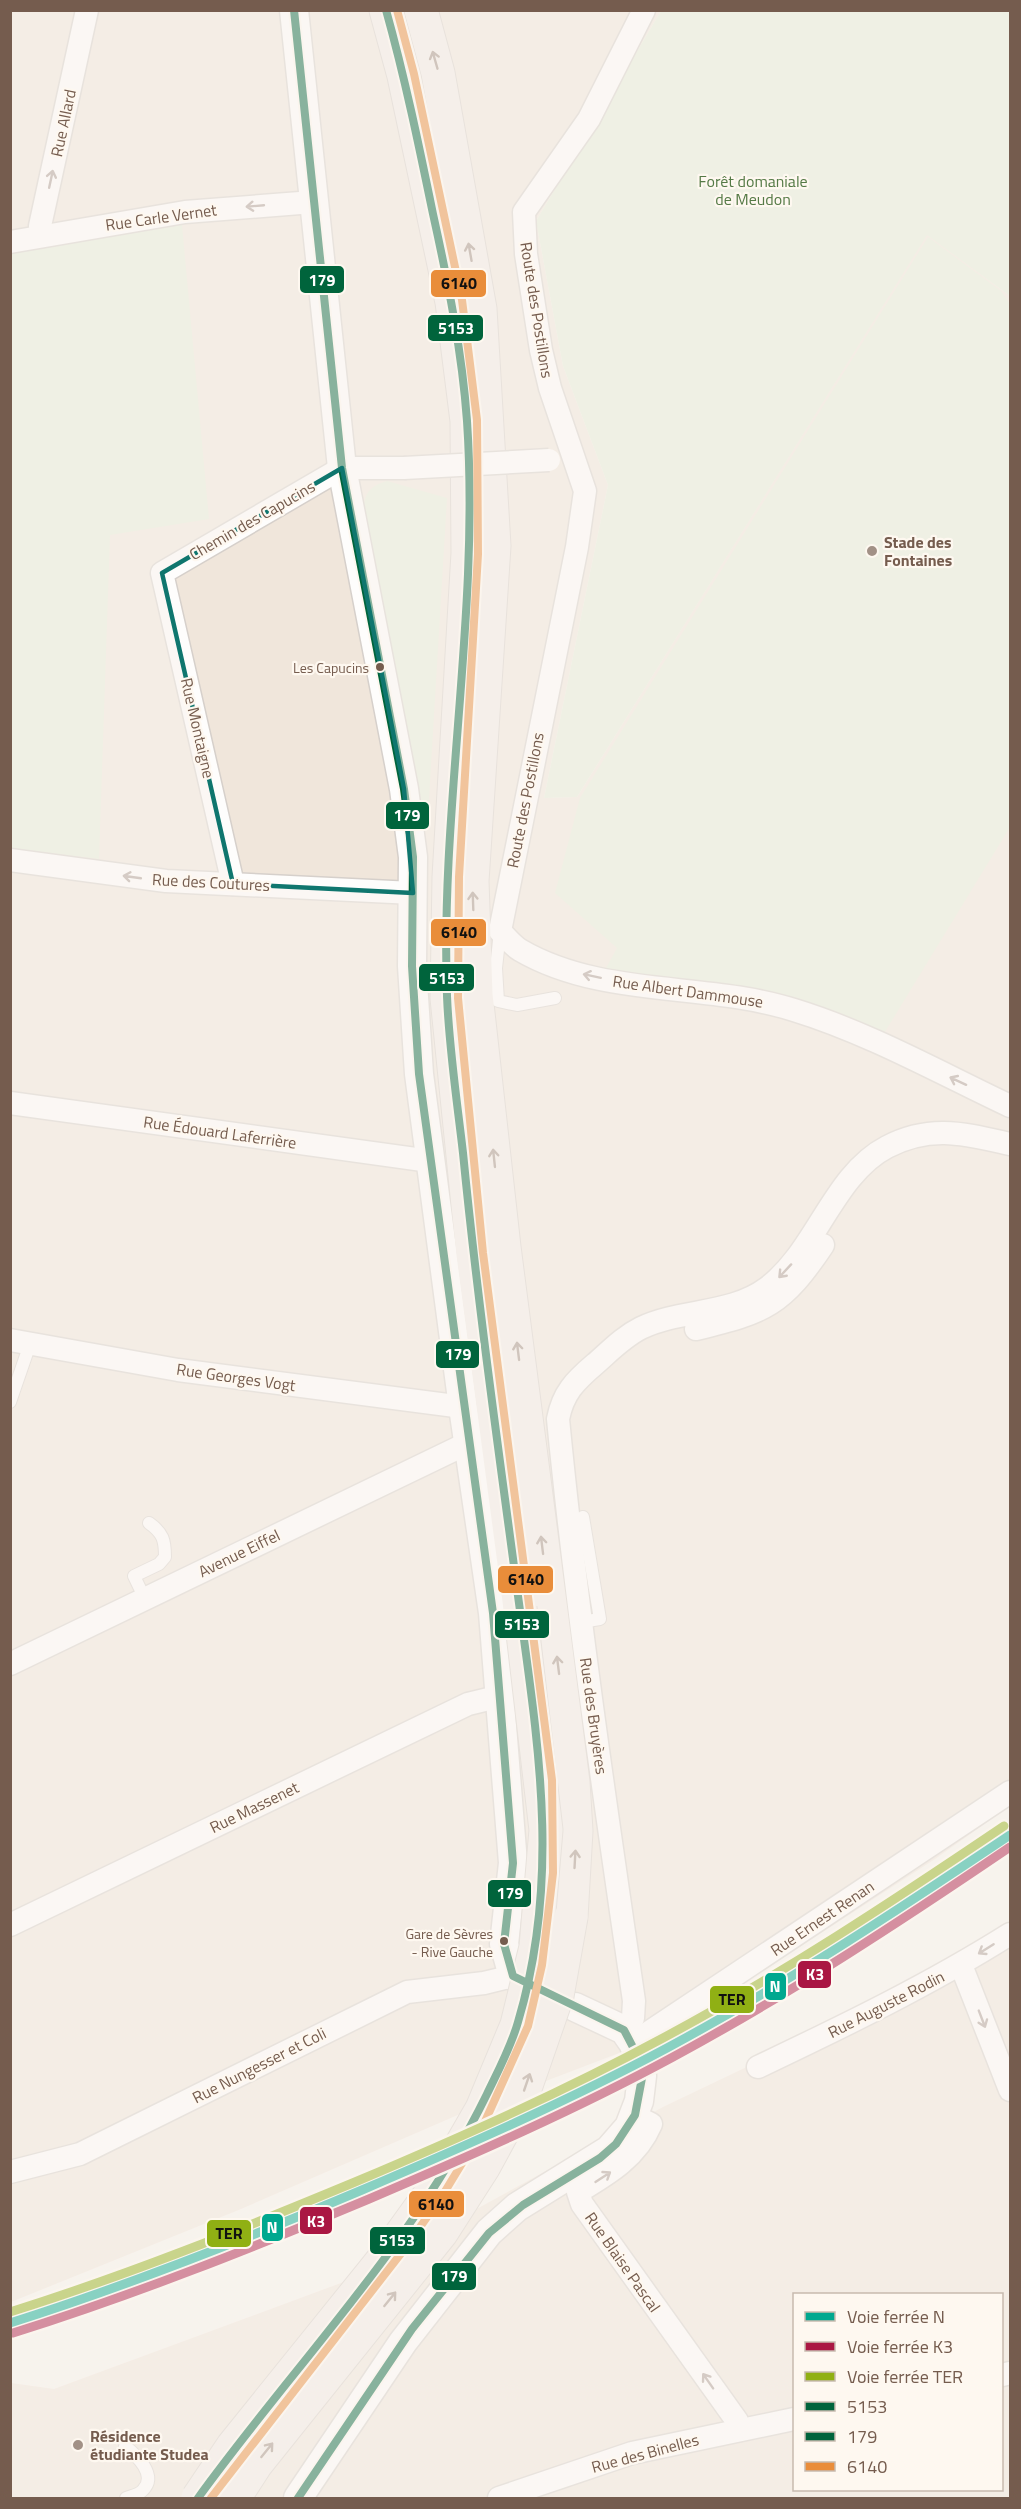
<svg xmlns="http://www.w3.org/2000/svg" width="1021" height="2509" font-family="'Titillium Web',sans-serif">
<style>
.residential{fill:#f0e6db;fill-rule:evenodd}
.green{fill:#e4eed9}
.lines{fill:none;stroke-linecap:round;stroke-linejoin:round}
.service-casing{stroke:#d6d0cb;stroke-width:14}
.minor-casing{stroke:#d6d0cb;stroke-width:25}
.tertiary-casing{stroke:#d6d0cb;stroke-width:31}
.trunk-casing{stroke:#d5cec8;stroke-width:35}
.service{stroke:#fefdfc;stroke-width:12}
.minor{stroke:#fefdfc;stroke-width:22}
.tertiary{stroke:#fefdfc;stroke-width:28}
.trunk{stroke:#f2ece6;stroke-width:33}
.minor-bridge-casing{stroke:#d6d0cb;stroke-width:25;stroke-linecap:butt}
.trunk-bridge-casing{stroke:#d5cec8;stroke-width:35;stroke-linecap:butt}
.minor-bridge{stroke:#fefdfc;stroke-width:22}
.trunk-bridge{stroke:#f2ece6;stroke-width:33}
.bus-1-casing{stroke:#fef8f0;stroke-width:12}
.bus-2-casing{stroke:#fef8f0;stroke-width:12}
.bus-3-casing{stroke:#fef8f0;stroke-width:12}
.bus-1{stroke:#00643c;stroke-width:8}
.bus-2{stroke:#00643c;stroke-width:8}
.bus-3{stroke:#e98d3a;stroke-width:8}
.rail-1-casing{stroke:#fef8f0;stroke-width:14}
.rail-2-casing{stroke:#fef8f0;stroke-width:14}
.rail-3-casing{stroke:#fef8f0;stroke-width:14}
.rail-1{stroke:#00a88f;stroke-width:9}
.rail-2{stroke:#aa1743;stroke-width:9}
.rail-3{stroke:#90b014;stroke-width:9}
.oneway{stroke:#a18e83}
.oneway2{stroke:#ac9c94}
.marked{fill:none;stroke:#0f766e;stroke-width:4.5;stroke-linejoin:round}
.poi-dot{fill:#a29186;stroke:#fef8f0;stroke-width:2}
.bus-dot{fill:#755c4e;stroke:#fef8f0;stroke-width:2}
.labels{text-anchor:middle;stroke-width:4.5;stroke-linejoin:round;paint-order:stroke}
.bus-label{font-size:14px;fill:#755c4e;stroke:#fef8f0;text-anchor:end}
.street-label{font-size:16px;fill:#755c4e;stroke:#fef8f0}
.park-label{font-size:16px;fill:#557a46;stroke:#fef8f0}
.poi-label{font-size:16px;font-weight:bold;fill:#755c4e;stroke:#fef8f0;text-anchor:start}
.line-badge{stroke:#fef8f0;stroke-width:2}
.badge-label{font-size:16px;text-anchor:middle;font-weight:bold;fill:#fff}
.pale-badge-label{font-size:16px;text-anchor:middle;font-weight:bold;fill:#111}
</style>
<rect width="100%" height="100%" fill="#f7f3ed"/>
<g class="residential">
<polygon points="11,11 661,11 536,221 563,366 608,485 544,798 577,797 927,234 1010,296 1010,1806 935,1859 661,2037 460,2114 241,2209 11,2302"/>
<path d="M1010,1923V2498H11V2383L54,2389L341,2283L663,2107L874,2006ZM794,2294H1002V2490H794Z"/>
</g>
<g class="green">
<polygon points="661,11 1010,11 1010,296 927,235 577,797 544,798 608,485 563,366 536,221"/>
<polygon points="182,225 209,519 110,535 99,859 11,848 10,253"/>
<polygon points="928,237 1001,291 1010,304 1010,827 880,1040 605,970 617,948 555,893 580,798"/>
<path d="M387,481L447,498L427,832L422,814L415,769L364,513C363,495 369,486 387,481Z"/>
</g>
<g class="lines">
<defs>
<g id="service">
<polyline points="500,932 496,968 498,1001 517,1005 555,998"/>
<polyline points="10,1402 30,1344"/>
<path d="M145,1599L134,1576L159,1564L165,1557C165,1540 163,1533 149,1523"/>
<polyline points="581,1622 600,1619 583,1517"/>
<path d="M125,2446C136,2455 158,2475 143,2490C139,2495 131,2496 126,2498"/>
</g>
<g id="minor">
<path d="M644,10L589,119L524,212L526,254L541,350L550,388L585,491L577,547L500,931C506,937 512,945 520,950C602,998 706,982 794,1010C869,1033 940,1073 1010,1106"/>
<polyline points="42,236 40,226 87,10"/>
<polyline points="10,242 185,212 313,202"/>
<polyline points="10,860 166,881 413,893"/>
<polyline points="233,884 162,573 342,468 404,468"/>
<polyline points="10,1103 430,1161"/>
<path d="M696,1329C766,1312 782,1306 823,1245"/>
<polyline points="10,1340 178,1370 463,1407"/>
<polyline points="10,1664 468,1443"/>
<polyline points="10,1925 468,1704 501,1696"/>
<polyline points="961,1965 1010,2090"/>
<path d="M624,2030L633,2018L634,2001C606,1808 577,1614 558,1419C563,1393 575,1381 595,1364C610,1351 623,1337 641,1328C680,1309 731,1315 767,1288C816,1252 833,1175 887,1147C931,1124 965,1134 1010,1144"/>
<polyline points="633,2043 1010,1792"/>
<path d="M758,2067C844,2026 929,1985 1010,1934"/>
<path d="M635,2116L651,2124C637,2157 608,2174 578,2192L582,2204L737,2421L739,2430"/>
<polyline points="10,2172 80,2154 407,1992 484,1983 513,1976"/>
<polyline points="1002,2375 1010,2373"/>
<polyline points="499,2498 632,2453 794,2419"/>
</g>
<g id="tertiary">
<polyline points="294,10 342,468 404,789 413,857 412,966 419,1074 463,1407 493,1613 513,1863 504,1944 513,1976"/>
<polyline points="298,2498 403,2342 489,2232 517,2207 609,2150 629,2127 639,2101 642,2076 641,2062 633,2043 624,2030 575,2007"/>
</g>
<g id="trunk">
<polyline points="386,10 404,76 452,302 467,421 468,553 449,877 447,998 473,1254 520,1608"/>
<polyline points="421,10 438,73 480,309 494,546 472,881 476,995 504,1247 573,1782 576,1831 571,1917"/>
</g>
</defs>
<use href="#service" class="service-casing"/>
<use href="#minor" class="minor-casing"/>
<use href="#tertiary" class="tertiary-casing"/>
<use href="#trunk" class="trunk-casing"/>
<use href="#service" class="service"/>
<use href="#minor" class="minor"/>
<use href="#tertiary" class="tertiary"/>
<use href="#trunk" class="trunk"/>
<defs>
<polyline id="minor-bridge" points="404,468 549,460"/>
<g id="trunk-bridge">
<polyline points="198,2498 233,2446 382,2261 444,2175 482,2109 517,2025 536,1947 546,1830 520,1608"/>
<polyline points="234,2498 256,2464 441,2233 484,2166 523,2094 557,1996 571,1917"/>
</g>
</defs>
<use href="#minor-bridge" class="minor-bridge-casing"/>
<use href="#trunk-bridge" class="trunk-bridge-casing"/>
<use href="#minor-bridge" class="minor-bridge"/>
<use href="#trunk-bridge" class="trunk-bridge"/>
<defs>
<path id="bus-1" d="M198,2498C295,2364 414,2244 487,2094C498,2071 511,2047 518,2022C563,1872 536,1732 516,1581C497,1439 477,1296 463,1153C457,1101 449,1048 447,996C440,805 480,613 467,421C462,351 448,282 433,214C419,146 405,78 386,10"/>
<polyline id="bus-2" points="294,10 342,468 404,789 413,857 412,966 419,1074 493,1613 513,1863 504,1944 513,1976 624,2030 636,2053 642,2078 635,2115 616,2144 600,2158 523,2205 489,2233 412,2329 298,2498"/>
<polyline id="bus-3" points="211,2498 406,2247 444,2193 478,2137 528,2026 542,1965 553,1873 552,1780 483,1253 458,998 459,877 478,554 477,420 462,300 414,74 397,10"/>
</defs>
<use href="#bus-1" class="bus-1-casing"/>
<use href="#bus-2" class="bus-2-casing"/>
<use href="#bus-3" class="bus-3-casing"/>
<use href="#bus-1" class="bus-1"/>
<use href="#bus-2" class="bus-2"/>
<use href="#bus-3" class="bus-3"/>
<defs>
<path id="rail-1" d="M10,2323C130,2285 246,2239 362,2190C465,2146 568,2101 667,2048C786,1984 898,1910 1010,1835"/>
<path id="rail-2" d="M13,2333C134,2295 252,2248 369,2199C472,2155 575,2110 673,2057C790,1994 901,1921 1010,1847"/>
<path id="rail-3" d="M10,2312C128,2275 242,2229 355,2182C459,2138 563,2092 663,2038C781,1975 893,1901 1004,1826"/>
</defs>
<use href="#rail-1" class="rail-1-casing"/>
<use href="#rail-2" class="rail-2-casing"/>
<use href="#rail-3" class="rail-3-casing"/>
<use href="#rail-1" class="rail-1"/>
<use href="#rail-2" class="rail-2"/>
<use href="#rail-3" class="rail-3"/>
</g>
<defs><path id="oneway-shaft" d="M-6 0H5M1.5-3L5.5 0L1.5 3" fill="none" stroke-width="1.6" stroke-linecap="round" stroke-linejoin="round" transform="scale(1.5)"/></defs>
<g class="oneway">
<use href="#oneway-shaft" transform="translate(435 60) rotate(-106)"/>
<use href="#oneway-shaft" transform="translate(470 252) rotate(-100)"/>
<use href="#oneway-shaft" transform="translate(473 901) rotate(-92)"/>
<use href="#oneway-shaft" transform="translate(494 1158) rotate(-96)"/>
<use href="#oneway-shaft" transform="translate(518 1351) rotate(-97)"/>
<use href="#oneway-shaft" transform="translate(542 1545) rotate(-97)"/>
<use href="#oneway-shaft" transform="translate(558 1665) rotate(-97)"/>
<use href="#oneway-shaft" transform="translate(575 1859) rotate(-87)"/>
<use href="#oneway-shaft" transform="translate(527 2082) rotate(-71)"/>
<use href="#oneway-shaft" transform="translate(390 2299) rotate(-51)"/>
<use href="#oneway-shaft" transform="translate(267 2450) rotate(-51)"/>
</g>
<g class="oneway2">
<use href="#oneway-shaft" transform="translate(51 179) rotate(-78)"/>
<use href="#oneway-shaft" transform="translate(255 206) rotate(175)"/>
<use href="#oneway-shaft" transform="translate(132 877) rotate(-172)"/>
<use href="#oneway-shaft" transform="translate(592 976) rotate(-168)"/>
<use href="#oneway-shaft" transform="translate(958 1081) rotate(-155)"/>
<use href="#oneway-shaft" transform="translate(785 1271) rotate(133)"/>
<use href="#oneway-shaft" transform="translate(986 1949) rotate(148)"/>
<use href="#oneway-shaft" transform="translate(982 2019) rotate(69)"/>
<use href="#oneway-shaft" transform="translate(603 2177) rotate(-33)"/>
<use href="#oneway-shaft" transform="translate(708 2381) rotate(-125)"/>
</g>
<path d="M0 0H1021V2509H0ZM342,468L404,789L413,893L233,884L162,573Z" fill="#f7f3ed" fill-opacity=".55" fill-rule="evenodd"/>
<path class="marked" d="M342,468L404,789L413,893L233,884L162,573Z"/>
<g class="poi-dot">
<circle cx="872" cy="551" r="6"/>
<circle cx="78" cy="2445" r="6"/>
</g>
<g class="bus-dot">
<circle cx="380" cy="667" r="5"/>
<circle cx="504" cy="1941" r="5"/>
</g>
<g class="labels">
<g class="bus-label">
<text x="369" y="673">Les Capucins</text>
<text x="493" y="1939">Gare de Sèvres<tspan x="493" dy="18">- Rive Gauche</tspan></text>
</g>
<g class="street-label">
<text transform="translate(63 123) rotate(-78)" y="6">Rue Allard</text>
<text transform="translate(161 217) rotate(-8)" y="6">Rue Carle Vernet</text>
<text transform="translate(537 310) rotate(81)" y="6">Route des Postillons</text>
<text transform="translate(252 520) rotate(-30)" y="6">Chemin des Capucins</text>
<text transform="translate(198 728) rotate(77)" y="6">Rue Montaigne</text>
<text transform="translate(525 800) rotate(-79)" y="6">Route des Postillons</text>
<text transform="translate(211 882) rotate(3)" y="6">Rue des Coutures</text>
<text transform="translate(688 991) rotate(8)" y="6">Rue Albert Dammouse</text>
<text transform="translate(220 1132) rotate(8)" y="6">Rue Édouard Laferrière</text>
<text transform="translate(236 1377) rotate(8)" y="6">Rue Georges Vogt</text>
<text transform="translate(239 1553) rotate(-26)" y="6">Avenue Eiffel</text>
<text transform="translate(594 1716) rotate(82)" y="6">Rue des Bruyères</text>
<text transform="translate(254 1807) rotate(-26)" y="6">Rue Massenet</text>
<text transform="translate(822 1918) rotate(-34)" y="6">Rue Ernest Renan</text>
<text transform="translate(886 2004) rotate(-27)" y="6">Rue Auguste Rodin</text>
<text transform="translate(259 2065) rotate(-27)" y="6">Rue Nungesser et Coli</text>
<text transform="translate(623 2262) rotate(55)" y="6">Rue Blaise Pascal</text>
<text transform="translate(645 2453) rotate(-15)" y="6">Rue des Binelles</text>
</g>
<g class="park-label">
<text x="753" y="187">Forêt domaniale<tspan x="753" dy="18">de Meudon</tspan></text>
</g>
<g class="poi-label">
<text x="884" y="548">Stade des<tspan x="884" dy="18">Fontaines</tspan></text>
<text x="90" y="2442">Résidence<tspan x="90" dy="18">étudiante Studea</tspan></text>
</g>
</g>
<g class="line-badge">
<rect x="299" y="265" width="46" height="29" rx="6" fill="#00643c"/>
<rect x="430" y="269" width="57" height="29" rx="6" fill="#e98d3a"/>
<rect x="427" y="314" width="57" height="28" rx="6" fill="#00643c"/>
<rect x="385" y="801" width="45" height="29" rx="6" fill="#00643c"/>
<rect x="430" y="918" width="57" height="29" rx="6" fill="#e98d3a"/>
<rect x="418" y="963" width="57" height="29" rx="6" fill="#00643c"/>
<rect x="435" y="1340" width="45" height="29" rx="6" fill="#00643c"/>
<rect x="497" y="1565" width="57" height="29" rx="6" fill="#e98d3a"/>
<rect x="494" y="1610" width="56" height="29" rx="6" fill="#00643c"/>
<rect x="487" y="1879" width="45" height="29" rx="6" fill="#00643c"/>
<rect x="797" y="1960" width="35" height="29" rx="6" fill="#aa1743"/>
<rect x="764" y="1972" width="23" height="29" rx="6" fill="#00a88f"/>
<rect x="709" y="1985" width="46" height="29" rx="6" fill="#90b014"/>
<rect x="408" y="2190" width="57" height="28" rx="6" fill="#e98d3a"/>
<rect x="299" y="2206" width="34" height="29" rx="6" fill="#aa1743"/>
<rect x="261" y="2213" width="23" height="29" rx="6" fill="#00a88f"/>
<rect x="206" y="2219" width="46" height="29" rx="6" fill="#90b014"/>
<rect x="369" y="2226" width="57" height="29" rx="6" fill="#00643c"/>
<rect x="431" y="2262" width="46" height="29" rx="6" fill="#00643c"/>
</g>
<g class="badge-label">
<text x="322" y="286">179</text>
<text x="456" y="334">5153</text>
<text x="407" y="821">179</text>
<text x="447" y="984">5153</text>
<text x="458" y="1360">179</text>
<text x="522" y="1630">5153</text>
<text x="510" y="1899">179</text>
<text x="815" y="1980">K3</text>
<text x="775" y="1992">N</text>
<text x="316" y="2227">K3</text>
<text x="272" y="2233">N</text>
<text x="397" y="2246">5153</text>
<text x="454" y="2282">179</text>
</g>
<g class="pale-badge-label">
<text x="459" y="289">6140</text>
<text x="459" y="938">6140</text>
<text x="526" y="1585">6140</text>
<text x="732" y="2005">TER</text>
<text x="436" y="2210">6140</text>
<text x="229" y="2239">TER</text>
</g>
<rect width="1021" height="2509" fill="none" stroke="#755c4e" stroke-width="24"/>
<rect x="793" y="2293" width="210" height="198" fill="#fef8f0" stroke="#c7baaf" stroke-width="1.5"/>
<rect x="805" y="2312" width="30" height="9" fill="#00a88f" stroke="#c7baaf" stroke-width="1.5"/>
<text x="847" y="2323" font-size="18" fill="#755c4e">Voie ferrée N</text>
<rect x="805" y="2342" width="30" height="9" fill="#aa1743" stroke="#c7baaf" stroke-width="1.5"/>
<text x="847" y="2353" font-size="18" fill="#755c4e">Voie ferrée K3</text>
<rect x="805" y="2372" width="30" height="9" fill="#90b014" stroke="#c7baaf" stroke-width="1.5"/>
<text x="847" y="2383" font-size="18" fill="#755c4e">Voie ferrée TER</text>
<rect x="805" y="2402" width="30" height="9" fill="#00643c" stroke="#c7baaf" stroke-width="1.5"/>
<text x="847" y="2413" font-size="18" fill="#755c4e">5153</text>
<rect x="805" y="2432" width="30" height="9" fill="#00643c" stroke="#c7baaf" stroke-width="1.5"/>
<text x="847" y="2443" font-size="18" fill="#755c4e">179</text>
<rect x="805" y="2462" width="30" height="9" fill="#e98d3a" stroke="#c7baaf" stroke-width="1.5"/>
<text x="847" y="2473" font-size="18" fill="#755c4e">6140</text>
</svg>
